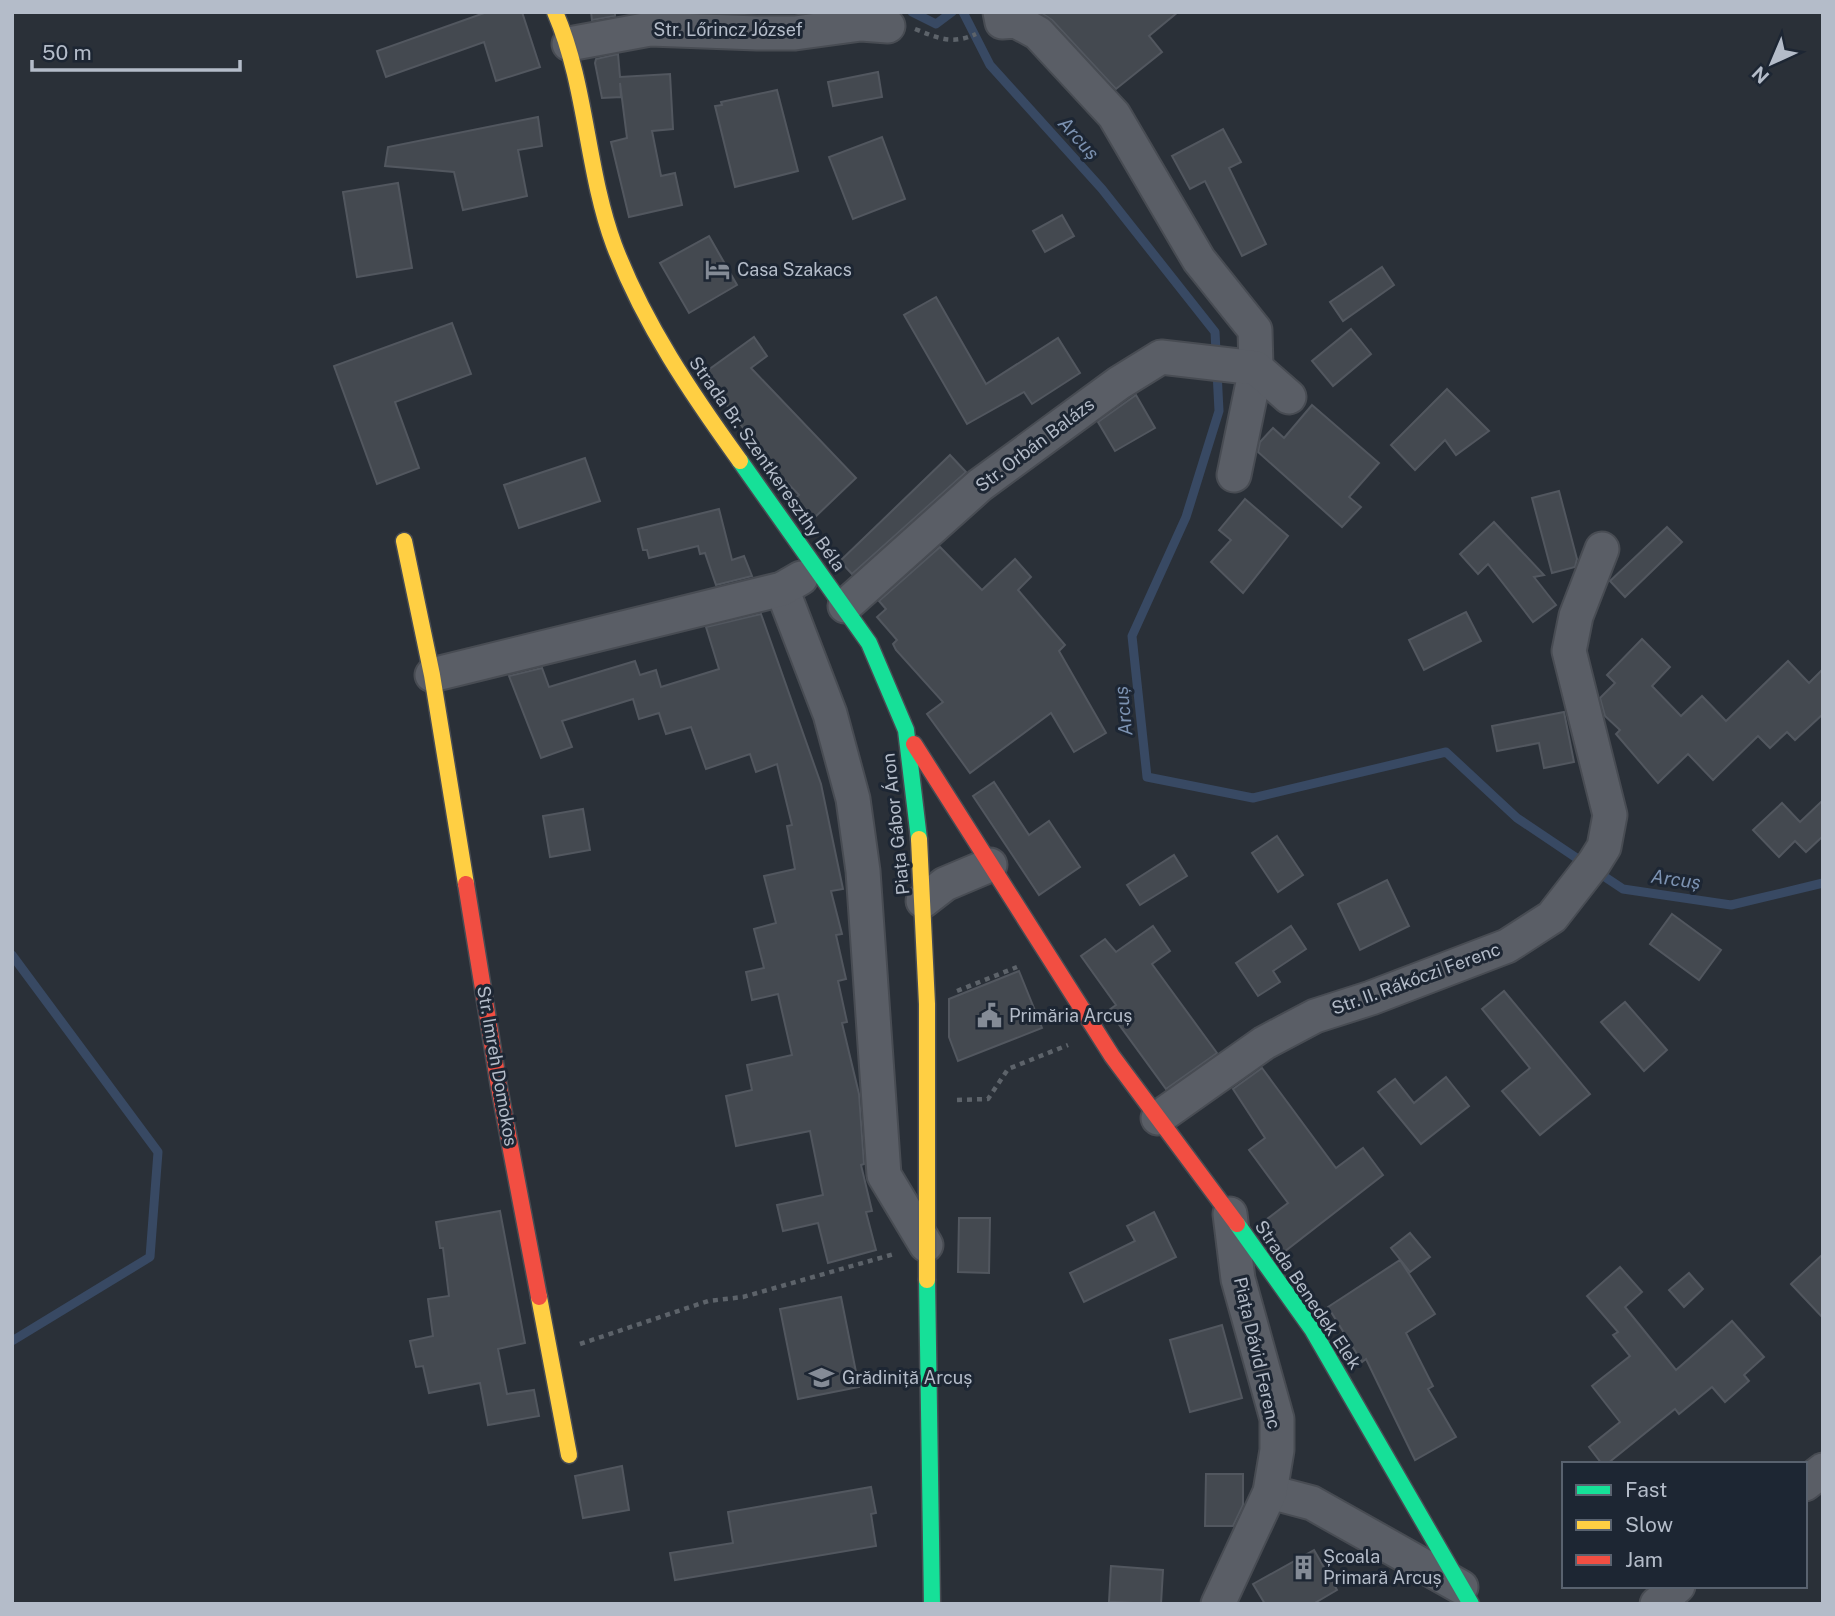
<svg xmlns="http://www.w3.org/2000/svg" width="1835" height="1616" font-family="'Public Sans',sans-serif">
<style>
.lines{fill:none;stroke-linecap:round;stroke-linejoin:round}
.stream{stroke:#384963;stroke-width:9}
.building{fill:#444950;stroke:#52575f;stroke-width:2}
.street-casing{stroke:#484c53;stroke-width:37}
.fast-casing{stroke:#484c53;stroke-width:19}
.slow-casing{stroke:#484c53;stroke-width:19}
.jam-casing{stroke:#484c53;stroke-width:19}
.path{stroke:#5d636a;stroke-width:4.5;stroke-dasharray:5 5;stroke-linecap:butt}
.street{stroke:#5a5e66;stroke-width:33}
.fast{stroke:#16e098;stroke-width:16}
.slow{stroke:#ffcf43;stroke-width:16}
.jam{stroke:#f24e42;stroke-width:16}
.labels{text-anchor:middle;stroke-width:6;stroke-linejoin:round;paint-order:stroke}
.street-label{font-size:18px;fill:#b4bcc9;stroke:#1d2633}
.poi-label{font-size:18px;fill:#b4bcc9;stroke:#1d2633;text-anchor:start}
.water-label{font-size:19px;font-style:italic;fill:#7c92b1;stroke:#1d2633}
</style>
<rect width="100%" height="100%" fill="#2a3038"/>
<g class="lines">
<g class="stream">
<polyline points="912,12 936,24 952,12"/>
<polyline points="963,12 990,65 1102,189 1215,332 1219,411 1186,517 1132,636 1147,777 1253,798 1446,752 1517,818 1584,863"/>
<polyline points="1596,871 1623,889 1731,905 1823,883"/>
<polyline points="12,955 158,1152 150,1257 12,1341"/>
</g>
</g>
<g class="building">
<polygon points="487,12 522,12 540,67 496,81 484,42 386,77 377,51"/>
<polygon points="591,12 615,12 615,16 592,20"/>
<polygon points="1040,12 1178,12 1149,36 1162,52 1116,89 1052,20"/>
<polygon points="618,54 620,77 670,74 673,129 652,131 661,176 675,173 682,205 629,217 611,142 627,138 620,83 621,97 602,98 595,63 596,59"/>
<polygon points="878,72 882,97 833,106 828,82"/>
<polygon points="777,90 798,171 735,187 715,106 722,105 721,102"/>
<polygon points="538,117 542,146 518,150 527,196 463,210 454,172 385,166 388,147"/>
<polygon points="1223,129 1241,162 1229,168 1266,244 1242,256 1205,181 1190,189 1172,156"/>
<polygon points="882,137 905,199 853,219 829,157"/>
<polygon points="398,183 412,268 357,277 343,192"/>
<polygon points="1062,215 1074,236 1045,252 1033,231"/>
<polygon points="709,236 737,285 689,313 660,263"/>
<polygon points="1382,267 1394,285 1343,321 1330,302"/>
<polygon points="936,297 986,384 1058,338 1080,373 1032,404 1024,392 967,424 904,315"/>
<polygon points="452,323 471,374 395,402 419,468 377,484 334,366"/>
<polygon points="1351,329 1371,354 1333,386 1312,361"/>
<polygon points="754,337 767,356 751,368 856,478 813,519 794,499 799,495 768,463 704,373"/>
<polygon points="1447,389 1489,431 1456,455 1445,440 1415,470 1391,445"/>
<polygon points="1136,395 1155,428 1115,451 1098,422"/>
<polygon points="1312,405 1379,463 1349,497 1361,507 1342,527 1258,452 1260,442 1273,428 1284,438"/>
<polygon points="950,455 966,472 852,574 840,561"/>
<polygon points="585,458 600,501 519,528 504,485"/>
<polygon points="1559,491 1577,559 1575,567 1552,573 1532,498"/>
<polygon points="1245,499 1288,536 1243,593 1211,562 1231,540 1219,530"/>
<polygon points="719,509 732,560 744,556 752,576 716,585 705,553 700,554 698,546 649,558 647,550 643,550 638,529"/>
<polygon points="1494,522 1544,575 1534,577 1556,605 1533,622 1488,564 1478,574 1460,554"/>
<polygon points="1667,527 1682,542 1625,597 1610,581"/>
<polygon points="940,547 982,590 1015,559 1031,577 1018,590 1065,645 1059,651 1106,733 1074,752 1051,713 970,773 927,714 943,702 896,650 893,644 897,640 877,617 886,609 879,601"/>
<polygon points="1466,612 1481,641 1424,670 1409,640"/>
<polygon points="761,614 821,784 843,889 831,891 842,934 836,935 846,979 838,981 847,1022 842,1023 859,1094 864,1164 861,1165 872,1211 866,1212 876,1250 828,1263 818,1223 783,1231 777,1205 823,1195 810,1131 736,1146 726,1096 752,1090 747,1065 792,1055 778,994 752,1000 746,972 764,968 754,929 776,923 764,876 795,869 787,826 792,825 777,764 756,772 750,754 706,769 691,727 666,734 659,713 639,719 633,699 562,721 572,747 541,758 509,676 542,668 549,687 635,661 640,675 656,670 661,687 719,669 706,627"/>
<polygon points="1642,639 1670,667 1652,686 1681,716 1702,696 1726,721 1788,661 1809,683 1823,669 1823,714 1795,740 1787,732 1770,748 1758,736 1713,780 1688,754 1658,783 1616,734 1620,730 1605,716 1600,698 1615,683 1607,675"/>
<polygon points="1564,712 1574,762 1544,768 1539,743 1497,751 1492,726"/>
<polygon points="994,782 1029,835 1049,821 1080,867 1039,895 973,796"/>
<polygon points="1823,800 1823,836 1806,852 1795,841 1779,857 1753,830 1782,803 1800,822"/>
<polygon points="583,809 590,850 550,857 543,816"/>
<polygon points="1277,836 1303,875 1278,892 1252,853"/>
<polygon points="1174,855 1187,876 1140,905 1127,885"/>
<polygon points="1387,880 1409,926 1360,950 1338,904"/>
<polygon points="1672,914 1721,950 1699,980 1650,944"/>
<polygon points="1153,926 1170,951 1152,964 1217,1053 1166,1089 1112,1015 1109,1010 1116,1005 1081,956 1105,939 1116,952"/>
<polygon points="1291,926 1306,949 1273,971 1280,982 1258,996 1236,963"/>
<polygon points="1019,971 1042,1028 958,1061 949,1037 949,999"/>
<polygon points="1504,991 1590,1094 1540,1135 1502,1091 1530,1068 1482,1009"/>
<polygon points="1625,1002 1667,1050 1644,1071 1601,1022"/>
<polygon points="1262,1068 1336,1168 1363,1148 1383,1175 1284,1252 1263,1222 1288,1203 1249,1150 1265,1138 1233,1089"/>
<polygon points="1446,1077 1469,1106 1421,1144 1378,1092 1395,1079 1414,1103"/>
<polygon points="500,1211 525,1343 498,1349 507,1394 534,1390 539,1416 488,1425 480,1383 429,1393 423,1366 416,1367 410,1341 433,1336 428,1299 449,1296 443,1248 440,1248 436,1222"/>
<polygon points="1154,1212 1176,1257 1084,1302 1070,1273 1135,1241 1127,1226"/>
<polygon points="959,1218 990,1218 989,1273 958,1272"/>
<polygon points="1410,1233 1430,1257 1410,1272 1391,1248"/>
<polygon points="1823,1254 1823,1318 1791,1284"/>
<polygon points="1400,1260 1435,1314 1406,1333 1433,1386 1428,1389 1456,1437 1415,1460 1366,1359 1362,1362 1328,1307"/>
<polygon points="1620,1267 1642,1292 1625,1307 1676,1370 1732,1321 1764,1357 1744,1375 1749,1381 1725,1402 1712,1387 1679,1414 1675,1409 1607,1464 1602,1464 1589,1447 1620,1422 1592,1386 1630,1356 1613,1335 1618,1332 1587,1296"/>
<polygon points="1689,1273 1703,1289 1684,1307 1669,1290"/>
<polygon points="841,1297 859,1387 798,1399 780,1309"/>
<polygon points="1222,1325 1242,1398 1190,1412 1170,1340"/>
<polygon points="622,1466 629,1510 583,1518 575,1476"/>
<polygon points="1206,1474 1243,1474 1243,1505 1233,1526 1205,1526"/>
<polygon points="871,1487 876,1513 871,1514 876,1546 675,1580 670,1553 733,1543 728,1512"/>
<polygon points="1314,1550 1337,1590 1313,1604 1265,1604 1253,1584"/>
<polygon points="1111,1566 1163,1570 1161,1604 1109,1602"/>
</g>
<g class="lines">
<defs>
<g id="street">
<polyline points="1000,12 1002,22 1016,21 1038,33 1114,115 1199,260 1255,330 1256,368 1234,475"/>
<polyline points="569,44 650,29 757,33 795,33 861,24 888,26"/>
<polyline points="782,589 830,714 853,799 863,871 884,1175 926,1245"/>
<polyline points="845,606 980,485 1119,383 1161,357 1256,368 1289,397"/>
<polyline points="432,675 782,589 801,578"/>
<polyline points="923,901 945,884 990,865"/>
<polyline points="1158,1118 1264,1043 1315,1016 1371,998 1507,946 1552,917 1594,863 1604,847 1610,815 1569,651 1576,616 1602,549"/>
<polyline points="1805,1484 1823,1470"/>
<polyline points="1270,1492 1312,1503 1461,1587"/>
<polyline points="1218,1604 1270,1492 1277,1450 1277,1419 1238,1279 1230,1214"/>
<polyline points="1657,1604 1678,1586"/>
</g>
<g id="fast">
<polyline points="740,461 869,643 906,730 919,839"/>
<polyline points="1237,1224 1312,1329 1471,1604"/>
<polyline points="927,1280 932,1604"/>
</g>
<g id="slow">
<path d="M555,12C587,86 586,169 614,245C644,324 691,393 740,461"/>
<polyline points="404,541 432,675 466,884"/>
<polyline points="919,839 927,1004 927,1280"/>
<polyline points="539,1297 569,1455"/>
</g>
<g id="jam">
<polyline points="914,744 1112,1056 1237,1224"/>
<polyline points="466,884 499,1087 539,1297"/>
</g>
</defs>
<use href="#street" class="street-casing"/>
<use href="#fast" class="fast-casing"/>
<use href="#slow" class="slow-casing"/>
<use href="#jam" class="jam-casing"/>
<g class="path">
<path d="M915,29C938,38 952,45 976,34"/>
<polyline points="957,991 1017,967"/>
<polyline points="957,1100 988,1099 1008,1069 1068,1045"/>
<polyline points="580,1344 708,1301 743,1297 894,1254"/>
</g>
<use href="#street" class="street"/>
<use href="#fast" class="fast"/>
<use href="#slow" class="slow"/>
<use href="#jam" class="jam"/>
</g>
<defs>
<symbol id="hotel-bare" viewBox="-9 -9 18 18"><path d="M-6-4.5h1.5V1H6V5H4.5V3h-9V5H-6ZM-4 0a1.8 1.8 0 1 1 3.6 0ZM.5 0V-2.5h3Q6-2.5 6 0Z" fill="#848b96" stroke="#1d2633" stroke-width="2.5" paint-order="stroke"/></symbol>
<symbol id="civic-bare" viewBox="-9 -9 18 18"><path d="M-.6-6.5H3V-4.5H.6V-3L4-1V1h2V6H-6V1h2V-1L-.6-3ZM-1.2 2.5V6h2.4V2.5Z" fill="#848b96" stroke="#1d2633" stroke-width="2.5" paint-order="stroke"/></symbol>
<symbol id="school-bare" viewBox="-9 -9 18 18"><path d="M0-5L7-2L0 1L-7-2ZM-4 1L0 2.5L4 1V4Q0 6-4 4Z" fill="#848b96" stroke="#1d2633" stroke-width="2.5" paint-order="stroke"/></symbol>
<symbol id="building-bare" viewBox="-9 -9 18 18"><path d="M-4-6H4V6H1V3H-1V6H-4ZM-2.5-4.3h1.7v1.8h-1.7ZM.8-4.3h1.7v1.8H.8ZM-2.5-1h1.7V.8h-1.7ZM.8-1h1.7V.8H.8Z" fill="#848b96" stroke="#1d2633" stroke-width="2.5" paint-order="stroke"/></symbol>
</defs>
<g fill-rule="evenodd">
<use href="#hotel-bare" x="700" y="252" width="35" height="35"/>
<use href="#civic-bare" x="972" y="998" width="35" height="35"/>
<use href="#school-bare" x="804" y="1360" width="35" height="35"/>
<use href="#building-bare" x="1286" y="1550" width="35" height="35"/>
</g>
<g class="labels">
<g class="street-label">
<text x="728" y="36">Str. Lőrincz József</text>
<text transform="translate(1035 445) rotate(-37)" y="6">Str. Orbán Balázs</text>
<text transform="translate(767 464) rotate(55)" y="6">Strada Br. Szentkereszthy Béla</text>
<text transform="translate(896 824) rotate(-96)" y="6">Piața Gábor Áron</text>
<text transform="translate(1416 979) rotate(-20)" y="6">Str. II. Rákóczi Ferenc</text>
<text transform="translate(497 1066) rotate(80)" y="6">Str. Imreh Domokos</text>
<text transform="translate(1308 1295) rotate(56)" y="6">Strada Benedek Elek</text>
<text transform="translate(1257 1353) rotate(77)" y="6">Piața Dávid Ferenc</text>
</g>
<g class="poi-label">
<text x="737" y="276">Casa Szakacs</text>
<text x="1009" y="1022">Primăria Arcuș</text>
<text x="842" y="1384">Grădiniță Arcuș</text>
<text x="1323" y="1563">Școala<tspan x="1323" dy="21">Primară Arcuș</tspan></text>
</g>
<g class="water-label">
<text transform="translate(1079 138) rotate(48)" y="7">Arcuș</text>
<text transform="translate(1123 711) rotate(-96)" y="7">Arcuș</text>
<text transform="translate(1676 879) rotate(8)" y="7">Arcuș</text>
</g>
</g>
<rect width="1835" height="1616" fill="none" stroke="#b4bcc9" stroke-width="28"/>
<rect x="1562" y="1462" width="245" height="126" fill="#1d2633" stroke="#59626f" stroke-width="2"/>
<rect x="1576" y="1485" width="35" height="10" fill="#16e098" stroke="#59626f" stroke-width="2"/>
<text x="1625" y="1497" font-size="21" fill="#b4bcc9">Fast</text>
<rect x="1576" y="1520" width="35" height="10" fill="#ffcf43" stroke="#59626f" stroke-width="2"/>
<text x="1625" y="1532" font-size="21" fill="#b4bcc9">Slow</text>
<rect x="1576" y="1555" width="35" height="10" fill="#f24e42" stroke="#59626f" stroke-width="2"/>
<text x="1625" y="1567" font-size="21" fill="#b4bcc9">Jam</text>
<g transform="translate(1772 63) rotate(224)" stroke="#1d2633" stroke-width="5" paint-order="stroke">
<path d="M0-5L12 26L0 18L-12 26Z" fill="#b4bcc9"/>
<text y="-10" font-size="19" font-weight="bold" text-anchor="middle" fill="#b4bcc9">N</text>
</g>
<path d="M32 60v10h208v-10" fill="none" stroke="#b4bcc9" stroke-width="3.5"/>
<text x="42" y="60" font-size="21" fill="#b4bcc9" stroke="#1d2633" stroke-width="5" paint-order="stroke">50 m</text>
</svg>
